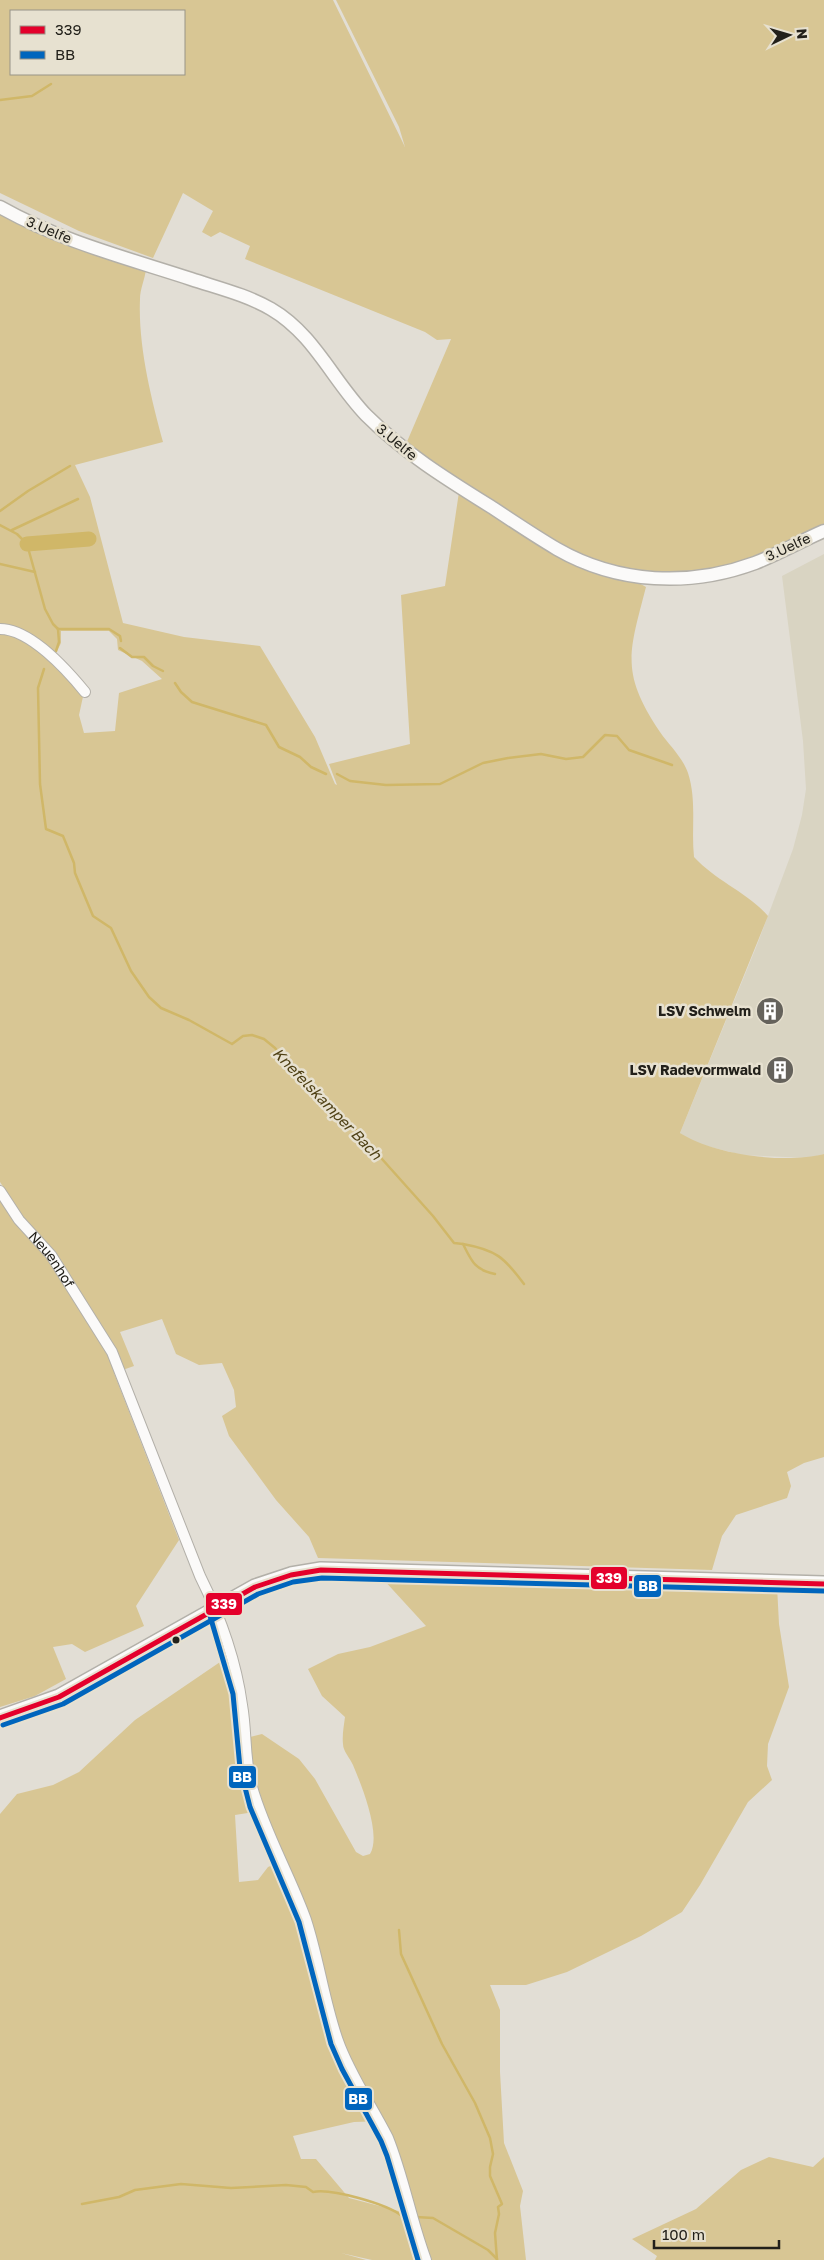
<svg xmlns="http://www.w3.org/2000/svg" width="824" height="2260" font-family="'Golos Text',sans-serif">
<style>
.built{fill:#d9d4c2}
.green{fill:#d8c694;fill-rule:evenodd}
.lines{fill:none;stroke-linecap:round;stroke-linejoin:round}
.stream{stroke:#d0b768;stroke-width:2.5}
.river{stroke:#d0b768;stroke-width:15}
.minor-casing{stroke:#b3b0a9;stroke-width:12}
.tertiary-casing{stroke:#b3b0a9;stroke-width:15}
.primary-casing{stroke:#b3b0a9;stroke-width:18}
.minor{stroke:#fbfaf9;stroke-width:10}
.tertiary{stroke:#fbfaf9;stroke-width:12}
.primary{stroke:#fbfaf9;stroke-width:15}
.bus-1-casing{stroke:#e7e1d0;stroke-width:9}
.bus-2-casing{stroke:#e7e1d0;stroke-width:9}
.bus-1{stroke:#e4002b;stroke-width:5}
.bus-2{stroke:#0065bd;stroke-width:5}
.bus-dot{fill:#22201a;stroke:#e7e1d0;stroke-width:2}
.labels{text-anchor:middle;stroke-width:5;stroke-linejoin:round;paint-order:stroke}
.street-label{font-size:14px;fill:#22201a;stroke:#e7e1d0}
.poi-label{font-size:14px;font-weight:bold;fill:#22201a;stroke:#e7e1d0;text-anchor:end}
.water-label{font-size:15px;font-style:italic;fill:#4f4115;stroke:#e7e1d0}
.line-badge{stroke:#e7e1d0;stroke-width:2}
.badge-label{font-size:14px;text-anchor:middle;font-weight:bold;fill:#fff}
</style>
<rect width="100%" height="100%" fill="#e2ded5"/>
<polygon class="built" points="824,554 824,1154 809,1158 742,1155 695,1143 680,1133 757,945 793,849 802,815 806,789 803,741 782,576"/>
<g class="green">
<path d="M0,0H333L405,147L399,127L336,0H824V525C791,540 758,559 723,567C686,576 647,575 610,566C570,557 534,530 501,507C469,486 438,465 406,444L451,339L437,340L425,332L245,259L250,246L220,232L211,237L202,232L213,211L183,193L153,258L79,231L0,193ZM11,11H184V74H11Z"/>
<path d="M0,211L43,233L146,269C145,279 140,289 140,299C138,346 151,397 163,442L75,465L90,497L123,623L184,637L260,646L315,737L335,784L337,785L329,764L410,744L401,595L445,586L459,492C498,516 536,544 577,564C599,574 626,574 646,587C629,653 620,672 660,732C669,745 683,758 688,773C697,801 691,829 694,857C716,881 747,892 768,916L680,1133C714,1155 785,1164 824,1154V1457L804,1463L787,1472L791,1486L787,1498L736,1515L722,1536L712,1570L318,1558L309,1537L276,1500L229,1436L222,1416L236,1407L234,1390L222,1363L199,1365L176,1354L162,1319L120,1332L134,1366L114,1373L179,1540L136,1606L144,1626L85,1652L72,1644L53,1647L66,1679L35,1696L0,1707V1197L16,1219L22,1215L0,1182V630C35,634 62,667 84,692L79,715L84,733L115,731L119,693L162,679L142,661L118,650L117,639L109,631H61V643L54,657L13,630L0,628Z"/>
<path d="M382,1578L702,1588L777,1586L779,1624L789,1687L768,1744L767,1766L772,1780L748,1802L700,1885L682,1912L641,1936L567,1972L526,1985H490L500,2010V2072L504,2143L523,2191L520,2206L526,2260H432L418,2225L405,2172L384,2121L354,2122L293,2136L301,2159H316L349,2198L406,2213L422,2260H372L341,2253L366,2260H0V1814L17,1794L53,1785L79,1772L135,1720L223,1660L233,1683L238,1740L262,1734L299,1759L315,1779L356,1852L363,1856L370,1854C382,1835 361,1784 353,1765C350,1758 343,1751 343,1744C342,1735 344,1725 345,1717L322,1696L308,1669L338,1654L370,1647L426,1626ZM246,1782L280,1862L268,1867L258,1880L239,1882L235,1815L254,1812Z"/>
<polygon points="769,2157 813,2167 824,2157 824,2260 655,2260 657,2256 632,2239 696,2209 741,2170"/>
</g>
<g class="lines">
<g class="stream">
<polyline points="0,100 32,96 51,84"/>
<polyline points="0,511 28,491 70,466"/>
<polyline points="0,525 17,534 27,544 45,609 53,624 58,629"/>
<polyline points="12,530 78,499"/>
<polyline points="0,564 35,572"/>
<polyline points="58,629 109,629 120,636 121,641"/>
<polyline points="120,648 132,657 144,657 153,666 163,671"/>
<polyline points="56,651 59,642 58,629"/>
<path d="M44,669L38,688L40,784L46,829L63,836L74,863L75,873L93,916L111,928L131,971L149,997L161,1008L189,1020L232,1044L243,1036L252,1035L264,1039L275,1048L298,1077L348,1121L433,1216L454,1243L463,1244C472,1262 475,1270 495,1274"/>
<polyline points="175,683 181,692 192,702 266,725 279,747 300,757 311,767 326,774"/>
<polyline points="337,774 350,781 386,785 440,784 483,763 508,758 541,754 566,759 583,757 605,735 617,736 629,750 672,765"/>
<path d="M463,1244C496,1250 504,1257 524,1284"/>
<polyline points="399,1930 401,1954 442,2044 475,2103 490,2138 493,2154 490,2167 490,2176 502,2204 498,2207 499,2214 495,2233 497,2260"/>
<path d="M82,2204L119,2197L135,2190L181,2184L231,2188L286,2185L306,2187L313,2192C331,2188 387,2204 402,2216"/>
<polyline points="416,2217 433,2218 488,2250 497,2259"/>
</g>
<polyline class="river" points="27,544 89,539"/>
<defs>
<g id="minor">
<path d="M0,629C30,629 67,670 85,692"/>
<path id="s1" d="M0,1191L19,1220L51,1255L112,1352L200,1576C220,1616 236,1661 242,1705C247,1733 244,1760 252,1787C265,1833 290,1875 306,1920C319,1960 324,2001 338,2041C350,2075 372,2106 388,2138C404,2178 411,2220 426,2260"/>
</g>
<path id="tertiary" d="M0,207C60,241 127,258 191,279C218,288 247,295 271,309C314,334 333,381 366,415C404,453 448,480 493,508C514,522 535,536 557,549C618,584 690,587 755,563C778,554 801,541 824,531"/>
<polyline id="primary" points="0,1718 59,1697 255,1587 291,1575 321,1570 824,1584"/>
</defs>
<use href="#minor" class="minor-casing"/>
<use href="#tertiary" class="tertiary-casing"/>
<use href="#primary" class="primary-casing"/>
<use href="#minor" class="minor"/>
<use href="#tertiary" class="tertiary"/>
<use href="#primary" class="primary"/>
<defs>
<polyline id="bus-1" points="0,1718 59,1697 255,1587 291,1575 321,1570 824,1584"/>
<g id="bus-2">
<polyline points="208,1609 233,1694 240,1768 250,1807 299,1922 331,2044 342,2069 381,2141 387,2156 418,2260"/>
<polyline points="3,1725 63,1704 258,1594 293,1582 322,1578 824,1591"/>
</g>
</defs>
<use href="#bus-1" class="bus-1-casing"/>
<use href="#bus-2" class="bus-2-casing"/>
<use href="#bus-1" class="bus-1"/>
<use href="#bus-2" class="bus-2"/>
</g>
<defs>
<symbol id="building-disc" viewBox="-11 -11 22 22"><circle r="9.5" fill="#65625b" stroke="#e7e1d0"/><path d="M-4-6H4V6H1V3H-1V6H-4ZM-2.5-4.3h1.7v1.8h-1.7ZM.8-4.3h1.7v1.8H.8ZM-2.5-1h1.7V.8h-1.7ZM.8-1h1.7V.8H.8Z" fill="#fff"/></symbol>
</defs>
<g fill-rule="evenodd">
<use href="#building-disc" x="754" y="995" width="32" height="32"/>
<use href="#building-disc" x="764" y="1054" width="32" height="32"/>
</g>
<circle class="bus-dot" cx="176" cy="1640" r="4.5"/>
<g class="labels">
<g class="street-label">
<text transform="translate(49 230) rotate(23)" y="5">3.Uelfe</text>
<text transform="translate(397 442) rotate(40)" y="5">3.Uelfe</text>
<text transform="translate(788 547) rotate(-25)" y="5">3.Uelfe</text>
<text dy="5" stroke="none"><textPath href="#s1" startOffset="86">Neuenhof</textPath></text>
</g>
<g class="poi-label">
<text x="751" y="1016">LSV Schwelm</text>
<text x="761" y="1075">LSV Radevormwald</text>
</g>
<g class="water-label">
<text transform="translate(327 1104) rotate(46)" y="5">Knefelskamper Bach</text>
</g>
</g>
<g class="line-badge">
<rect x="590" y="1566" width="38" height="24" rx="5" fill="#e4002b"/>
<rect x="633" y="1574" width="29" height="24" rx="5" fill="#0065bd"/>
<rect x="205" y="1592" width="38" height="24" rx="5" fill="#e4002b"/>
<rect x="228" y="1765" width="29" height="24" rx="5" fill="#0065bd"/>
<rect x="344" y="2087" width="29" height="24" rx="5" fill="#0065bd"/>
</g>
<g class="badge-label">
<text x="609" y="1583">339</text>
<text x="648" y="1591">BB</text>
<text x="224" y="1609">339</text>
<text x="242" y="1782">BB</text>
<text x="358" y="2104">BB</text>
</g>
<rect x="10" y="10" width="175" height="65" fill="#e7e1d0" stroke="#989487"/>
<rect x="20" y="26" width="25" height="8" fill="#e4002b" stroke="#989487"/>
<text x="55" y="35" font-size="15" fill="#22201a">339</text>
<rect x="20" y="51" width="25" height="8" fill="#0065bd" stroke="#989487"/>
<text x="55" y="60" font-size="15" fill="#22201a">BB</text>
<g transform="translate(789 35) rotate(85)" stroke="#e7e1d0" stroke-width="4" paint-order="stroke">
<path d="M0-4L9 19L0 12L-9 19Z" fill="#22201a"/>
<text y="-8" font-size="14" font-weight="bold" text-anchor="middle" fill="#22201a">N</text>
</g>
<path d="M654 2240v8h125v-8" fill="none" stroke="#22201a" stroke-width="2.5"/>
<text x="662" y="2240" font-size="15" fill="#22201a" stroke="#e7e1d0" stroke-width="4" paint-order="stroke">100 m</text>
</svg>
